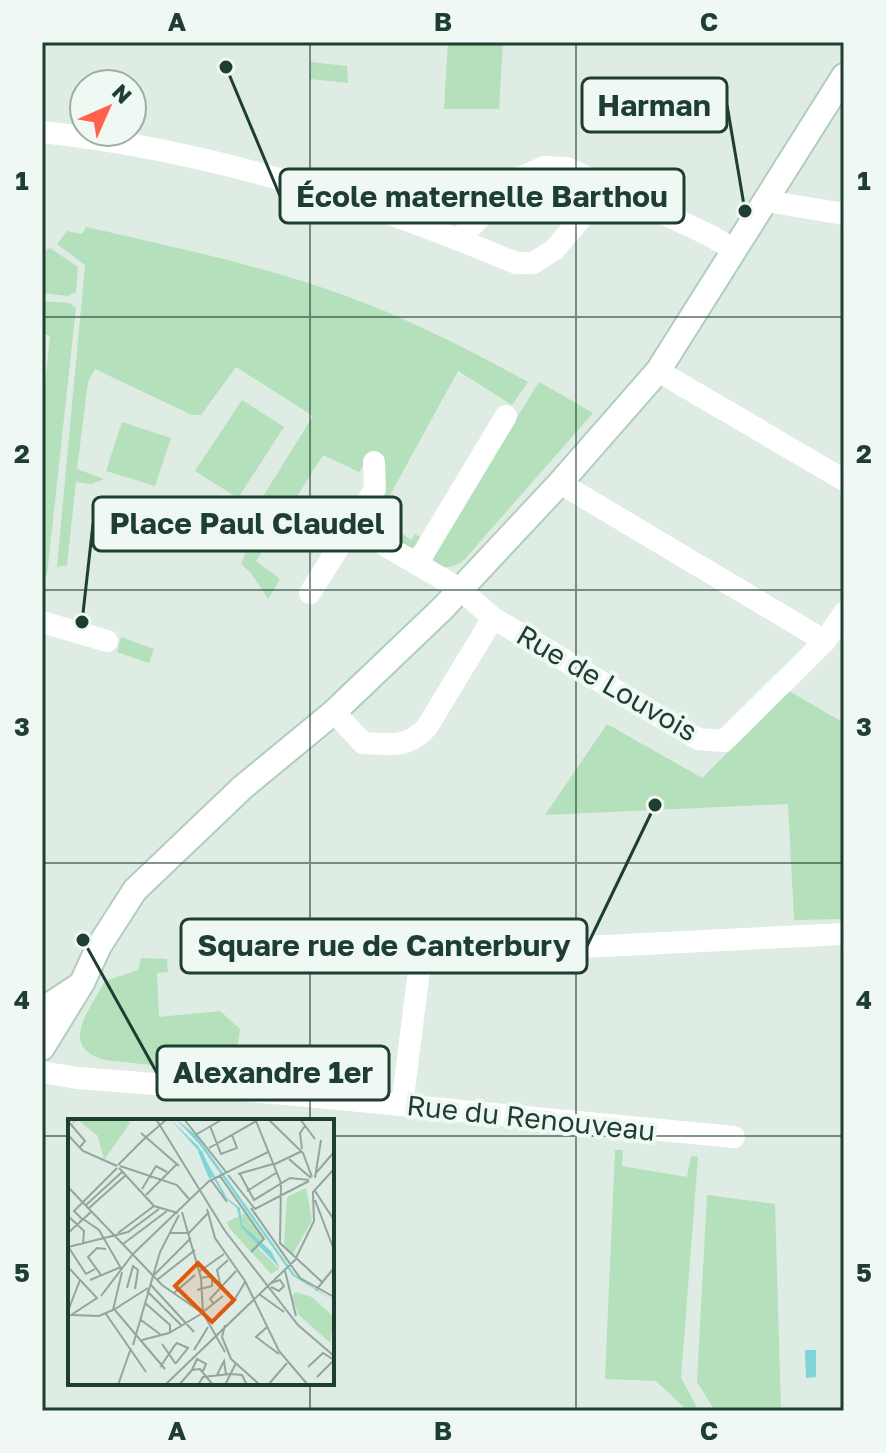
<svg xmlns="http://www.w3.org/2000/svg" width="886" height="1453" font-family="'Golos Text',sans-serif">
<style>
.green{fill:#b4e0bb}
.water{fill:#7fd4d8}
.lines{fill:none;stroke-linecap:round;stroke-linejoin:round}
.secondary-casing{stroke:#b0cdbf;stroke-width:28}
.street{stroke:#fff;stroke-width:22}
.secondary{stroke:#fff;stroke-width:24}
.grid{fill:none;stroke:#1e3e31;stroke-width:2;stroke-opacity:0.55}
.labels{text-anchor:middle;stroke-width:8;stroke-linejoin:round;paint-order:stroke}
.street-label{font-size:28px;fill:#1e3e31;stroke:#eff8f3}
.inset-river{fill:none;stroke:#7fd4d8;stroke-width:4}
.inset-road{fill:none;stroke:#91a69c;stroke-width:2}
.view{fill:#de580e;fill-opacity:0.15;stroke:#de580e;stroke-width:4}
.inset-edge{fill:none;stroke:#1e3e31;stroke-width:4}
.leader{fill:none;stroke:#1e3e31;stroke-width:3}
.callout-dot{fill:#1e3e31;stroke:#eff8f3;stroke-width:3}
.callout{fill:#eff8f3;stroke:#1e3e31;stroke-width:3}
.callout-label{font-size:30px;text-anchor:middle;font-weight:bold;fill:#1e3e31}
.neatline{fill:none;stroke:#1e3e31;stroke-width:3}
.grid-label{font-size:26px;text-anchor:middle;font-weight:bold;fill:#1e3e31}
</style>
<rect width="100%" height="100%" fill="#deece4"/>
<g class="green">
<polygon points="448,42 503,42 499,109 444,109"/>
<polygon points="311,62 347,66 348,83 309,79"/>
<path d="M86,227C173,247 261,265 346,296C409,319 470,350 528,382L512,405L458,371L378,517L411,540L415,534L425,540L420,547L408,548L373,525L364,465L359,472L323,455L256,561L280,579L268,599L251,573L241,564L254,532L257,506L313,416L236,367L201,415H192L95,369L88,382L77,469L104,479L91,484L76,482L67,565L57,567L85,265L57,244L67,231L82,234Z"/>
<polygon points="50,248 78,267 76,292 68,296 42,293 42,252"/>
<polygon points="42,301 69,303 76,308 47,575 42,579 42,414 50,336 42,333"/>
<path d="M539,382L593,413L464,560C454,567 446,570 435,564L432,554Z"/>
<polygon points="242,400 284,427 238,498 195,471"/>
<polygon points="122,422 171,438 155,486 106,471"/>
<polygon points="121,637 154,649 149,663 117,652"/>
<polygon points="789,691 844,723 844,919 794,920 788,804 545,815 607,724 702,778"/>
<path d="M141,958L167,959L168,972L157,973L159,1017L220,1011L240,1029L234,1074L105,1060C57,1047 90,1010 105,981L138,970Z"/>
<polygon points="615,1150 623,1150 622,1166 687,1177 691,1156 698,1157 681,1378 699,1411 688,1411 656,1381 605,1379"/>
<polygon points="707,1195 775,1204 781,1411 715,1411 697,1382"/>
</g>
<polygon class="water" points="805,1350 816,1350 816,1377 806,1378"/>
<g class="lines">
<defs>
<g id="secondary">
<polyline points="42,1010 77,987"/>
<polyline points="42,1048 82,983 99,946 135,890 243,787 334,712 443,608 560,483 658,371 844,76"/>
</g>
</defs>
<use href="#secondary" class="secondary-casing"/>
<g class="street">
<path d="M42,132C208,150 363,199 516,263H533L554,250L607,188"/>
<polyline points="766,201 844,214"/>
<polyline points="459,239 517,179 544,167 567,168 711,236 734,250"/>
<polyline points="658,371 844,480"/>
<polyline points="560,483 825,641"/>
<polyline points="350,525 460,589 493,618 698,739 724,741 825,641 844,613"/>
<polyline points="417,564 506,416"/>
<polyline points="310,593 375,489 374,462"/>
<polyline points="42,622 107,641"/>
<path d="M334,712L363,743C389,744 408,749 427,727L493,618"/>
<polyline points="42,1072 77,1078 286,1094 734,1137"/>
<polyline points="402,1105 421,955 844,934"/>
</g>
<use href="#secondary" class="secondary"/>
</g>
<path class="grid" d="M310,42V1121M576,42V1411M42,317H844M42,590H844M42,863H844M42,1136H70M332,1136H844M310,1383V1411"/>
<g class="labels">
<g class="street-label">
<text transform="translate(607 683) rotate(30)" y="10">Rue de Louvois</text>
<text transform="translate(531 1118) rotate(6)" y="10">Rue du Renouveau</text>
</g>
</g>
<g transform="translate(68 1119)">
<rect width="266" height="266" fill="#deece4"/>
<path d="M5,0H58L62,4L36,41L30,17L10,1L4,6ZM238,69L244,101L225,135L216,126L219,78ZM177,94L195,120L190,129L211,150L203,155L162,110L159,103ZM227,173L244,178L266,198L262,224L230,195L224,178Z" fill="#b4e0bb"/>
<path d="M102,0L130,27L159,79L172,89L174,106L203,132L212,149L173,108L169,89L156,78L130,31ZM108,0L128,16L227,156L266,182L225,157L132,26Z" fill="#7fd4d8"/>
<path class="inset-river" d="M132,32L143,59"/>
<path class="inset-road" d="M88,0L157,112L230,206L266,237M116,0L158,53M200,0L235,34L244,58M232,0L247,20M0,2L17,22L12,28M188,2L213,64L212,124L254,163M142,7L153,35L169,29L164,16M73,14L111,47M129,15L155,0M0,16L15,32L49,47M77,19L99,0M141,29L192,0M234,30L232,14L237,7M221,40L243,59M50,46L77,19M205,46L234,32M52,47L109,66L121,80M51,49L86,87L110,94M248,54L266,33M170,55L205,45M172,55L186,81L222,59L241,61M160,56L187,90L241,62M152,57L196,120L183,133M247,59L253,21M143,61L159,83M0,68L94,166L133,193M74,70L88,47L99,53M179,72L208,54M247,72L266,101M78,76L109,45M247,81L266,131M18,86L54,53M21,89L58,56M183,89L232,159L266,178M139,90L147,119L177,162L211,232L240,266M114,93L133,159L135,194L157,233M0,97L16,112L15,125M15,100L31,111L54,151M15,101L6,92L49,49M0,114L24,92M50,114L86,87M102,114H121L141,93M55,125L99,92M0,128L60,113L91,90M1,129L18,155L27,150M0,148L29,179L0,198M132,152L156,135M217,152L228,197M33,156L20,138L29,129L38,130M85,157L123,119M22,161L53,148M89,161L127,131M82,165L126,213M153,168L149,151L160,141M203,168L211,172L216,167L212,161L203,164M59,169L65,147L70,151L67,170M129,171L144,167V157L133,159M248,171L266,149M79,172L114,207M106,174L127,156M191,175L216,193M33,177L65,135L141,62L200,33M77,184L102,206V213M145,184L142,180L168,152M164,185L177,163M46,190L97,250M47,190L80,169M0,192L12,161M135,193L155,177M38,195L78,253M4,196L31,197L45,191L54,153M73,201L93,216M157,206L154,218L163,240M199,208L188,218L211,235M74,221L101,214L133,195M65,226L92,133L111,96M126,231L140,208M163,240L192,266M92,248L101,235L107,226L109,224L120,229L108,244H107L101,235L94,225M240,248L255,234L266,241M124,251L129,240L138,245L135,252M149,256L156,242L158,255M249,258L266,241M50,266L63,229M97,266L227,141L246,102L245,73L266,50M111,266L124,251L132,250L145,266M130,266L135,258L162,255L174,256L179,266M157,266L168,244M200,266L219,244"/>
<path class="view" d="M130,144L166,181L144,203L107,167Z"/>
<rect width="266" height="266" class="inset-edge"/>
</g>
<path class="leader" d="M745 211L727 105M226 67L280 196M82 622L93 524M655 805L587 946M83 940L157 1073"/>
<g class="callout-dot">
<circle cx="745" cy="211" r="8"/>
<circle cx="226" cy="67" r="8"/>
<circle cx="82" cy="622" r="8"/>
<circle cx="655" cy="805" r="8"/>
<circle cx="83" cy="940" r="8"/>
</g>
<g class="callout">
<rect x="582" y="78" width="145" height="54" rx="8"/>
<rect x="280" y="169" width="404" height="54" rx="8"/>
<rect x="93" y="497" width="308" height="54" rx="8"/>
<rect x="181" y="919" width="406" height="54" rx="8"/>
<rect x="157" y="1046" width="232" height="54" rx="8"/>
</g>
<g class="callout-label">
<text x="654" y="116">Harman</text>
<text x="482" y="207">École maternelle Barthou</text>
<text x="247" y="534">Place Paul Claudel</text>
<text x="384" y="956">Square rue de Canterbury</text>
<text x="273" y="1083">Alexandre 1er</text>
</g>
<rect width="886" height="1453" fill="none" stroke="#eff8f3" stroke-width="88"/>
<g transform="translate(108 108) rotate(45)"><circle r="38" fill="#eff8f3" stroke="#9baea5" stroke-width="2"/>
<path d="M0-6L14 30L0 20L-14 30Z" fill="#ff6249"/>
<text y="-12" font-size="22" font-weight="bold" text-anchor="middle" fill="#1e3e31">N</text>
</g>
<rect x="44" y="44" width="798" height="1365" class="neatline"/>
<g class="grid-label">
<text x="177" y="31">A</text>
<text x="443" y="31">B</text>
<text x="709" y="31">C</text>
<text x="22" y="190">1</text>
<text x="864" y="190">1</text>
<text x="22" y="463">2</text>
<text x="864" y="463">2</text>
<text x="22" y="736">3</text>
<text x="864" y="736">3</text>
<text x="22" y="1009">4</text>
<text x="864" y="1009">4</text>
<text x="22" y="1282">5</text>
<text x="864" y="1282">5</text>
<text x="177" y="1440">A</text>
<text x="443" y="1440">B</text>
<text x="709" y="1440">C</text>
</g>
</svg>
